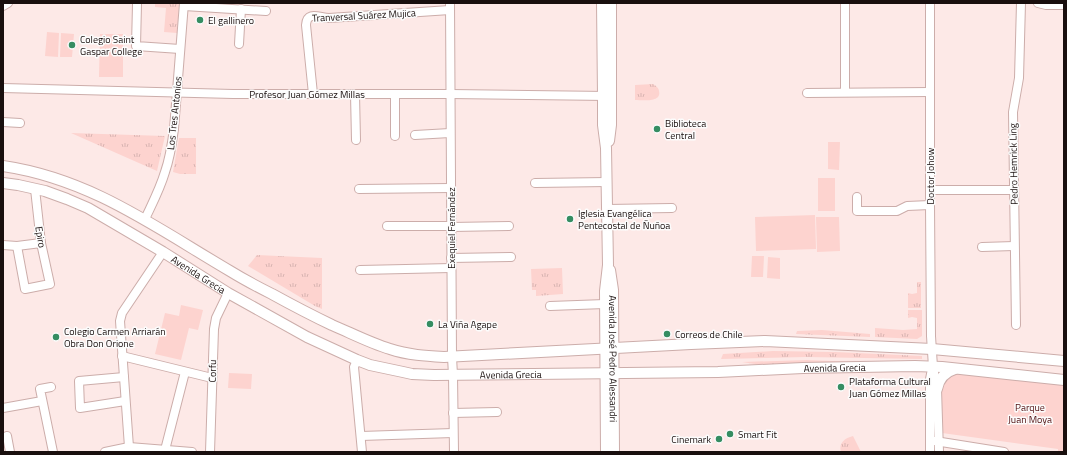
<svg xmlns="http://www.w3.org/2000/svg" width="1067" height="455" font-family="'Titillium Web',sans-serif">
<style>
.grass{fill:url(#grass-tufts)}
.park{fill:#fdd3cf}
.lines{fill:none;stroke-linecap:round;stroke-linejoin:round}
.minor-casing{stroke:#ccadaa;stroke-width:10}
.major-casing{stroke:#ccadaa;stroke-width:12}
.minor{stroke:#fff;stroke-width:8}
.major{stroke:#fff;stroke-width:10}
.poi-dot{fill:#358d62;stroke:#fcfcfc;stroke-width:1.5}
.labels{text-anchor:middle;stroke-width:3;stroke-linejoin:round;paint-order:stroke}
.street-label{font-size:10px;fill:#190f0e;stroke:#fcfcfc}
.poi-label{font-size:10px;fill:#190f0e;stroke:#fcfcfc;text-anchor:start}
.park-label{font-size:10px;fill:#510f10;stroke:#fcfcfc}
</style>
<defs>
<pattern id="grass-tufts" width="24" height="20" patternUnits="userSpaceOnUse"><rect width="24" height="20" fill="#fdd3cf"/><path d="M3 7l-1-3M5 7V3M7 7l1-3M15 17l-1-3M17 17v-4M19 17l1-3" fill="none" stroke="#d8b4b1"/></pattern>
</defs>
<rect width="100%" height="100%" fill="#fde9e7"/>
<g class="grass">
<polygon points="155,3 179,3 177,33 164,32 166,8 155,7"/>
<path d="M653,84C656,86 659,88 659,91C662,103 642,100 635,100V85Z"/>
<polygon points="71,133 165,136 157,171"/>
<polygon points="179,138 196,138 196,174 180,174 173,172"/>
<polygon points="257,255 322,258 322,309 315,306 248,266"/>
<polygon points="562,268 563,294 536,296 536,290 532,290 531,269"/>
<polygon points="917,282 921,282 921,308 908,308 908,293 912,294 917,293"/>
<polygon points="908,310 922,310 922,336 917,339 875,337 875,328 903,330 917,329 917,318 912,317 908,318"/>
<polygon points="822,330 870,334 870,337 796,334 797,331"/>
<polygon points="773,351 835,352 922,356 922,359 806,357 721,359 723,354"/>
<path d="M807,360L857,362C819,364 780,369 742,362Z"/>
<path d="M853,436L861,452H841C838,443 845,438 853,436Z"/>
</g>
<g class="park">
<polygon points="47,32 59,33 58,57 45,56"/>
<polygon points="61,33 74,34 72,57 60,57"/>
<polygon points="100,34 123,34 123,77 99,77"/>
<polygon points="828,142 840,142 839,170 828,169"/>
<rect x="818" y="178" width="17" height="33"/>
<polygon points="815,215 816,249 756,251 755,217"/>
<polygon points="816,217 839,217 840,251 817,252"/>
<polygon points="752,256 764,256 763,277 751,277"/>
<polygon points="768,257 780,258 780,279 767,278"/>
<polygon points="181,305 203,310 198,330 189,328 181,360 155,354 165,313 179,316"/>
<polygon points="951,372 1064,383 1064,452 1058,452 1058,449 942,433 942,382"/>
<polygon points="229,373 252,374 251,389 228,388"/>
</g>
<g class="lines">
<defs>
<g id="minor">
<polyline points="450,3 452,357 453,375 454,452"/>
<polyline points="930,3 930,205 931,336 933,367 937,389 939,452"/>
<polyline points="1038,3 1046,5 1064,5"/>
<polyline points="137,4 136,46 180,49"/>
<polyline points="3,6 8,3"/>
<polyline points="184,6 266,11"/>
<polyline points="239,44 241,9"/>
<polyline points="3,88 233,94 450,94 608,96"/>
<polyline points="845,92 845,3"/>
<polyline points="807,93 930,92"/>
<path d="M313,94L306,25C307,10 320,18 329,18L450,10"/>
<polyline points="355,94 356,140"/>
<polyline points="3,122 20,123"/>
<polyline points="415,135 450,133"/>
<polyline points="395,136 395,94"/>
<polyline points="535,183 607,182"/>
<polyline points="359,189 451,188"/>
<polyline points="930,190 1014,190"/>
<polyline points="857,197 857,211 897,211 907,206 930,205"/>
<polyline points="607,209 672,208"/>
<path d="M145,219C152,204 160,189 165,172C170,158 172,144 174,129L184,3"/>
<polyline points="387,226 451,226"/>
<polyline points="451,227 509,226"/>
<polyline points="3,245 17,246 41,243"/>
<polyline points="17,246 25,289 50,284 41,243 35,189"/>
<polyline points="982,247 1014,246"/>
<polyline points="451,258 511,257"/>
<polyline points="360,270 451,268"/>
<polyline points="550,306 605,304"/>
<polyline points="1016,325 1013,112 1019,78 1021,3"/>
<polyline points="122,356 212,378"/>
<polyline points="357,360 354,367 362,452"/>
<polyline points="124,377 79,381 80,408 125,401"/>
<polyline points="51,387 40,389 53,452"/>
<polyline points="3,408 42,401"/>
<polyline points="453,413 497,412"/>
<polyline points="7,436 10,452"/>
<polyline points="361,436 453,433"/>
<polyline points="935,441 1004,452"/>
<polyline points="129,447 120,321 122,313 163,252"/>
<polyline points="165,450 185,372"/>
<polyline points="105,452 129,447 192,452"/>
<polyline points="210,452 214,329 216,318 228,293"/>
<polyline points="930,452 930,379 932,369"/>
</g>
<g id="major">
<polyline points="602,3 603,96 603,125 606,148 608,265 605,291 606,452"/>
<polyline points="609,141 611,125 611,3"/>
<path d="M3,166C91,179 155,227 230,271C243,279 258,287 272,294C292,305 311,315 332,325C351,333 370,343 390,349C408,355 426,356 444,357L691,344L765,341L932,349L1064,361"/>
<path id="s1" d="M3,183L18,185L45,191L67,199L88,208L163,252L228,293L307,337L357,360L370,365L403,372L412,374L434,375L533,374L718,372L803,368L915,366L942,367L1064,380"/>
<path id="s2" d="M610,270L613,290L614,452"/>
<path d="M937,389C939,378 945,372 955,369"/>
</g>
</defs>
<use href="#minor" class="minor-casing"/>
<use href="#major" class="major-casing"/>
<use href="#minor" class="minor"/>
<use href="#major" class="major"/>
</g>
<g class="poi-dot">
<circle cx="200" cy="20" r="4"/>
<circle cx="72" cy="45" r="4"/>
<circle cx="657" cy="129" r="4"/>
<circle cx="570" cy="219" r="4"/>
<circle cx="430" cy="324" r="4"/>
<circle cx="667" cy="334" r="4"/>
<circle cx="56" cy="337" r="4"/>
<circle cx="841" cy="387" r="4"/>
<circle cx="730" cy="434" r="4"/>
<circle cx="719" cy="439" r="4"/>
</g>
<g class="labels">
<g class="street-label">
<text transform="translate(364 15) rotate(-3)" y="4">Tranversal Suárez Mujica</text>
<text x="307" y="98">Profesor Juan Gómez Millas</text>
<text transform="translate(174 113) rotate(-84)" y="4">Los Tres Antonios</text>
<text transform="translate(1013 164) rotate(-91)" y="4">Pedro Hemrick Ling</text>
<text transform="translate(930 176) rotate(-90)" y="4">Doctor Johow</text>
<text transform="translate(451 228) rotate(-90)" y="4">Exequiel Fernández</text>
<text transform="translate(41 237) rotate(81)" y="4">Epiro</text>
<text dy="4" stroke="none"><textPath href="#s1" startOffset="218">Avenida Grecia</textPath></text>
<text dy="4" stroke="none"><textPath href="#s2" startOffset="89">Avenida José Pedro Alessandri</textPath></text>
<text dy="4" stroke="none"><textPath href="#s1" startOffset="878">Avenida Grecia</textPath></text>
<text transform="translate(212 371) rotate(-89)" y="4">Corfu</text>
<text dy="4" stroke="none"><textPath href="#s1" startOffset="554">Avenida Grecia</textPath></text>
</g>
<g class="poi-label">
<text x="208" y="24">El gallinero</text>
<text x="80" y="43">Colegio Saint<tspan x="80" dy="12">Gaspar College</tspan></text>
<text x="665" y="127">Biblioteca<tspan x="665" dy="12">Central</tspan></text>
<text x="578" y="217">Iglesia Evangélica<tspan x="578" dy="12">Pentecostal de Ñuñoa</tspan></text>
<text x="438" y="328">La Viña Agape</text>
<text x="64" y="335">Colegio Carmen Arriarán<tspan x="64" dy="12">Obra Don Orione</tspan></text>
<text x="675" y="338">Correos de Chile</text>
<text x="849" y="385">Plataforma Cultural<tspan x="849" dy="12">Juan Gómez Millas</tspan></text>
<text x="738" y="438">Smart Fit</text>
<text x="711" y="443" text-anchor="end">Cinemark</text>
</g>
<g class="park-label">
<text x="1030" y="411">Parque<tspan x="1030" dy="12">Juan Moya</tspan></text>
</g>
</g>
<rect width="1067" height="455" fill="none" stroke="#190f0e" stroke-width="8"/>
</svg>
